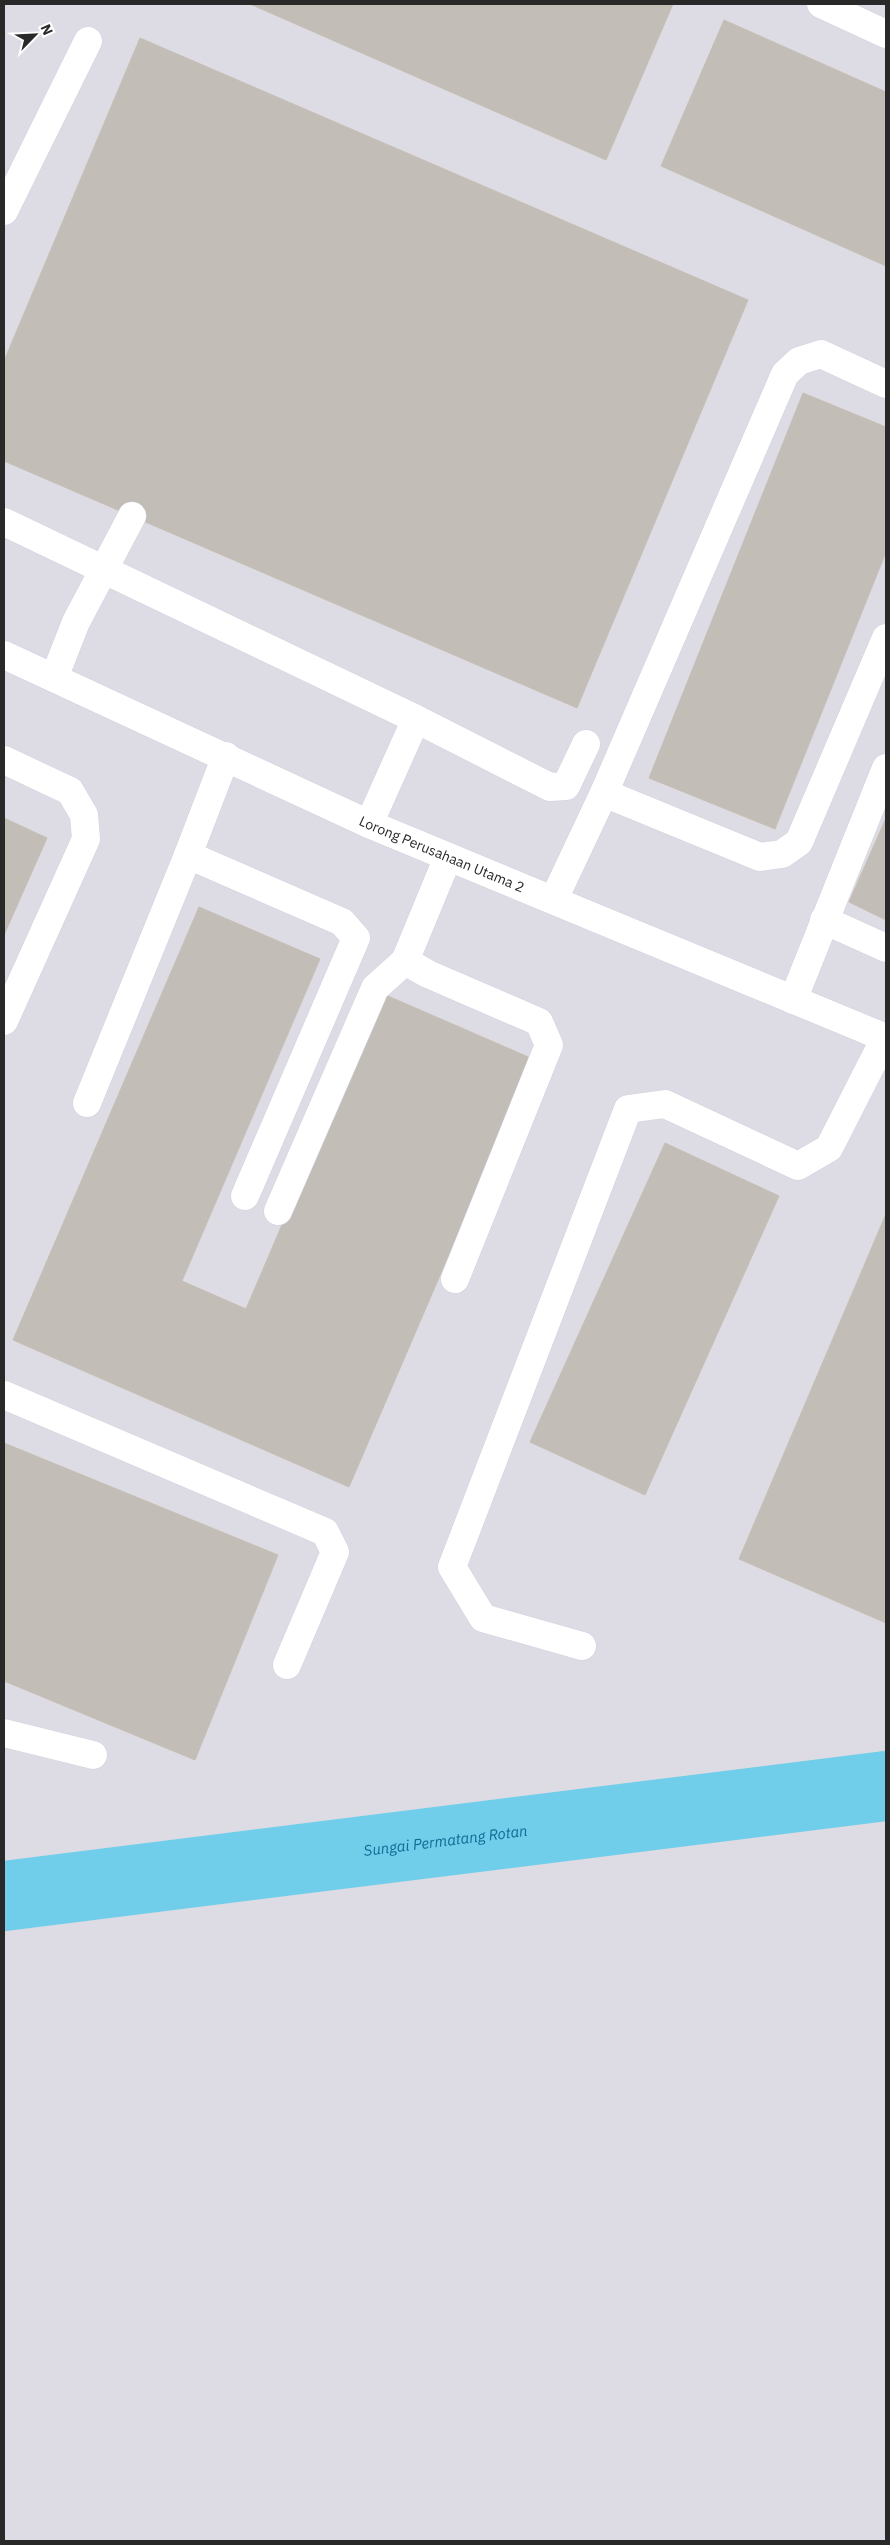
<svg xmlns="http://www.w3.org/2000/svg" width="890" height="2545" font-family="'IBM Plex Sans',sans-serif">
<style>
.industrial{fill:#dddbe3}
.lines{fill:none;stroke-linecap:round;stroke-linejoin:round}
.river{stroke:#70ceea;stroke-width:70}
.building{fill:#c3bdb7;stroke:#c6bfb4}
.minor-casing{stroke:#d0d4e1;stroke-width:29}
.minor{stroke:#fff;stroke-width:28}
.labels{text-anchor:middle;stroke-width:4;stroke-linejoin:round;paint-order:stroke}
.street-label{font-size:14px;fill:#292929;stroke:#fff}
.water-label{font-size:15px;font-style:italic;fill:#116b94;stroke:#fff}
</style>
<rect width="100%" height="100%" fill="#ebe3da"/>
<rect class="industrial" x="4" y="4" width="882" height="2537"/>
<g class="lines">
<path class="river" id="s1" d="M4,1896L886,1786"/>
</g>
<g class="building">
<polygon points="250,4 673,4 606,160"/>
<polygon points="724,20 886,92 886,266 661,166"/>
<polygon points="140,38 748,300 577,708 4,461 4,361"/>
<polygon points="803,393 886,427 886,552 775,829 649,778"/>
<polygon points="4,818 47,838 4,935"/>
<polygon points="886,818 886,920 849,902"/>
<polygon points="199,907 320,959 182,1281 246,1309 381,993 533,1059 349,1487 13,1340"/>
<polygon points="665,1143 779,1196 645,1495 530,1442"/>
<polygon points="886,1214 886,1623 739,1559"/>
<polygon points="4,1443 278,1555 195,1760 4,1681"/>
</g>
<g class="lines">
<defs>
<g id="minor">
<polyline points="821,4 886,34"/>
<polyline points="4,211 88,41"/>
<polyline points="4,522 416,719 550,787 566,786 586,744"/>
<path id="s2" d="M4,655L369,824L886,1038"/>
<polyline points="54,678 76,622 132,516"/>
<polyline points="226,756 188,855 342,922 356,938 245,1196"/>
<polyline points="4,760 70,791 84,815 86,839 4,1021"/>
<polyline points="604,793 760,857 782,854 799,842 886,638"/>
<polyline points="369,824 416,719"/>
<polyline points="448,857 405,961 428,974 539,1022 549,1045 455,1279"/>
<polyline points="554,899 604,793 785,374 799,361 821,354 886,384"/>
<polyline points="824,920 886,948"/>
<polyline points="793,1000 886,768"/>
<polyline points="87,1103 188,855"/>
<polyline points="278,1211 375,988 405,961"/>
<polyline points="4,1395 325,1532 335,1552 287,1665"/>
<polyline points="582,1646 483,1618 452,1567 628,1109 665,1104 798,1166 829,1148 885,1038"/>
<polyline points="4,1733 93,1755"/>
</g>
</defs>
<use href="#minor" class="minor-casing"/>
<use href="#minor" class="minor"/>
</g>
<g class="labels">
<g class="street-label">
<text dy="5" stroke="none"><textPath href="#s2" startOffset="481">Lorong Perusahaan Utama 2</textPath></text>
</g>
<g class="water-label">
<text dy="5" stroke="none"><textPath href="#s1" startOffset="445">Sungai Permatang Rotan</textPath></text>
</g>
</g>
<rect width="890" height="2545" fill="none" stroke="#292929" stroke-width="10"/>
<g transform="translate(35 35) rotate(66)" stroke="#ffffff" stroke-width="4" paint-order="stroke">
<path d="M0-4L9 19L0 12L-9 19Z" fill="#292929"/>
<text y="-8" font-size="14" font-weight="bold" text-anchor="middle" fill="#292929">N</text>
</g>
</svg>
